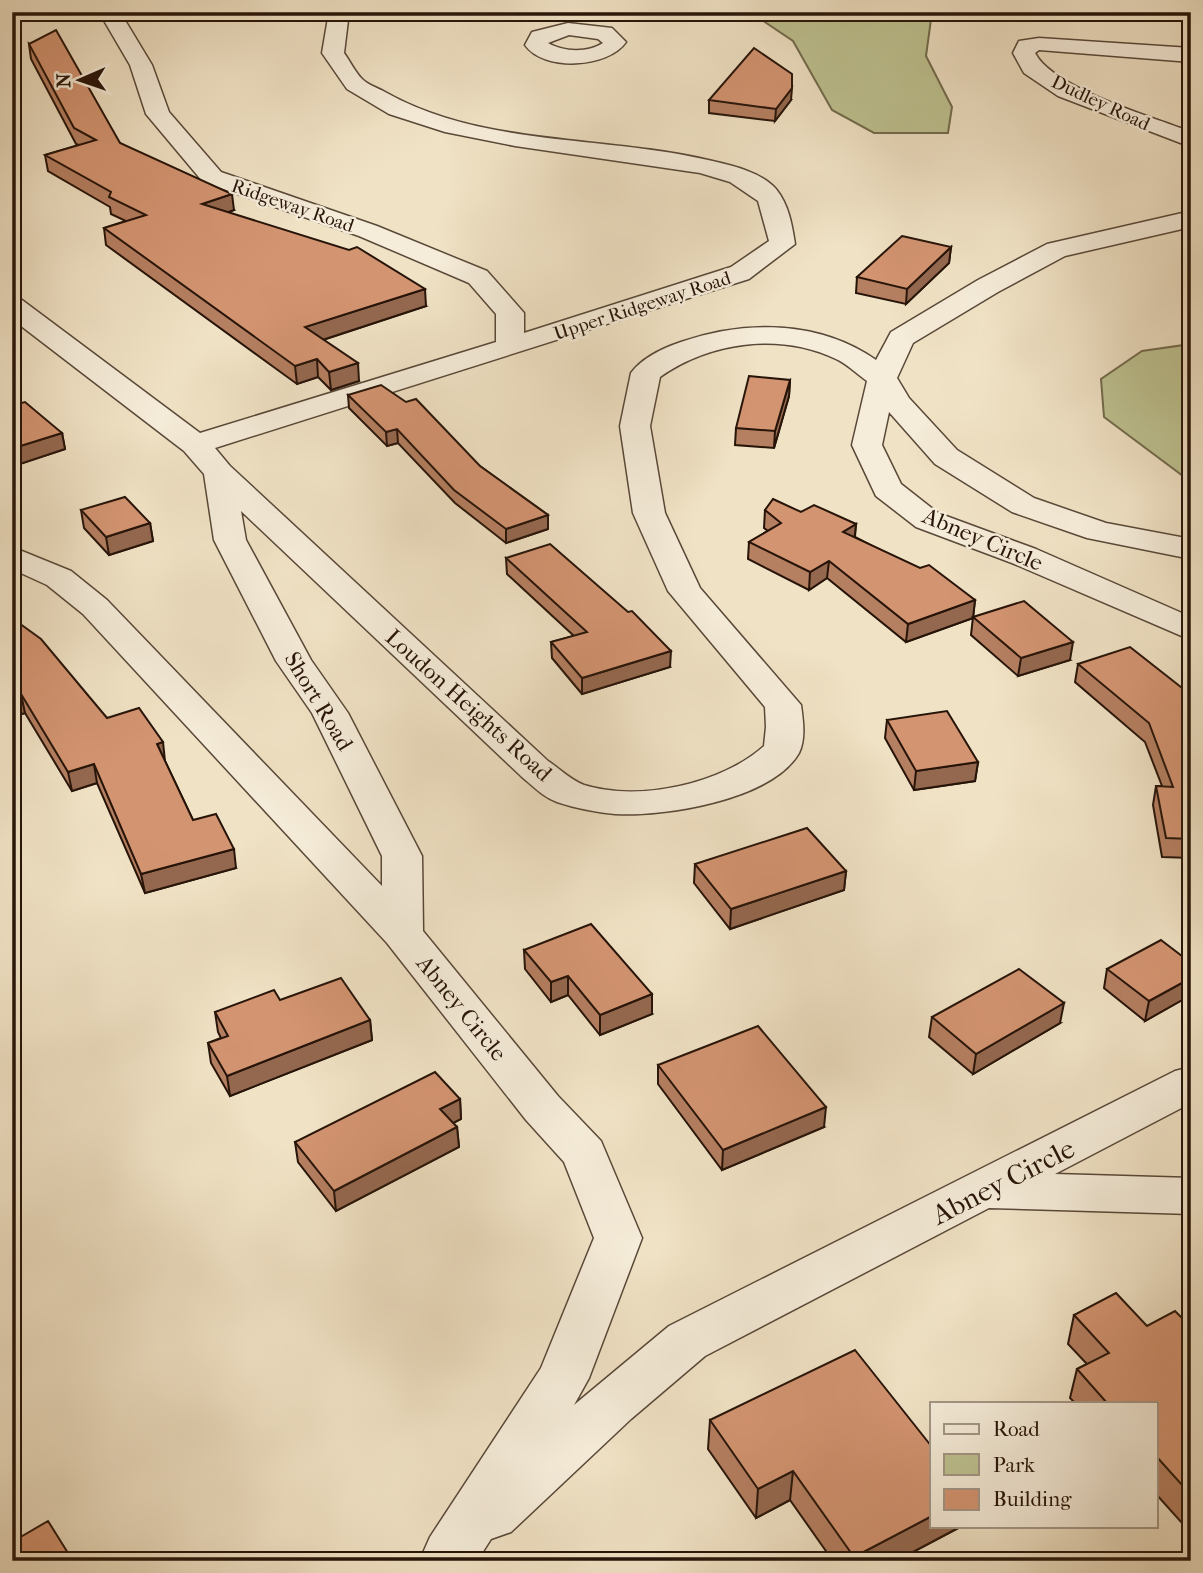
<svg xmlns="http://www.w3.org/2000/svg" width="1203" height="1573" font-family="'IM FELL French Canon',serif">
<style>
.green{fill:#bec291;stroke:#726b4d;stroke-width:2}
.lines{fill:none;stroke-linecap:round;stroke-linejoin:round}
.minor-casing{stroke:#594838;stroke-width:3}
.minor{fill:#f5ecd9;fill-rule:evenodd}
.wall{fill:#b57f61;stroke:#271409;stroke-width:2}
.shaded-wall{fill:#94684f;stroke:#271409;stroke-width:2}
.building{fill:#d39471;stroke:#271409;stroke-width:2}
.labels{text-anchor:middle;stroke-width:5;stroke-linejoin:round;paint-order:stroke}
.far-street-label{font-size:19px;fill:#271409;stroke:#f5ecd9}
.street-label{font-size:23px;fill:#271409;stroke:#f5ecd9}
.near-street-label{font-size:28px;fill:#271409;stroke:#f5ecd9}
</style>
<rect width="100%" height="100%" fill="#f0e2c5"/>
<filter id="stains"><feTurbulence type="fractalNoise" baseFrequency=".00286" numOctaves="4"/><feColorMatrix values="0 0 0 0 .2 0 0 0 0 .09 0 0 0 0 .02 0 0 0 .5 -.17"/></filter>
<radialGradient id="worn" r=".72"><stop offset=".6" stop-color="#630" stop-opacity="0"/><stop offset="1" stop-color="#630" stop-opacity=".3"/></radialGradient>
<g class="green">
<polygon points="750,12 932,12 926,56 952,107 948,133 874,133 832,110 793,41"/>
<polygon points="1191,344 1191,482 1104,417 1101,379 1142,351"/>
</g>
<g class="lines">
<defs>
<g id="minor">
<path d="M99,12H120L152,65L169,112L221,172L377,226L487,271L524,313V333L731,267L769,241L758,201L730,182L700,173L515,146L445,132L389,114L347,89L322,53L329,12H349L344,53C350,61 355,72 362,79C368,85 378,88 385,92C482,147 602,135 708,160C730,165 760,171 776,189C789,205 792,225 795,244L749,279L215,448L230,466L548,761C560,769 571,780 584,785C639,802 722,784 764,746L766,727L765,707L668,591L633,513L620,426L631,373C642,358 663,348 681,342C745,320 819,320 876,360L891,332L978,280L1047,244L1191,211V227L1065,256L998,292L913,343L897,378L909,398L957,450L1034,498L1106,523L1191,539V559L1087,538L1012,512L935,464L889,412L882,445L901,484L938,513L1036,549L1191,617V640L1012,563L916,527L876,496L852,445L867,381C857,374 847,364 836,359C779,332 710,342 660,377L650,426L665,513L700,588L801,705C803,720 806,739 799,753C772,800 664,817 615,814C596,812 575,808 557,802C543,797 533,786 522,777L241,511L246,540L311,660L348,713L422,856L423,931L558,1096L601,1141L642,1238L589,1378L574,1405L669,1326L1175,1071L1191,1067V1103L1055,1174L1191,1178V1214L989,1208L705,1356L631,1419L511,1532L491,1539L477,1561H425L422,1555L430,1537L541,1368L594,1238L564,1162L526,1120L387,943L83,614L47,585L12,569V547L71,571L107,600L382,886V856L312,713L276,661L214,540L204,474L184,451L12,319V298L22,300L200,433L496,342V314L469,283L359,236L203,182L146,114L130,65Z"/>
<path d="M568,23L612,28L626,42C608,68 544,72 525,45L532,32ZM569,35L598,39L603,43C587,53 564,52 548,43Z"/>
<path d="M1039,38L1191,48V62L1039,50L1035,53C1054,89 1151,116 1191,132V147L1058,96L1024,73L1013,53L1019,41Z"/>
</g>
</defs>
<use href="#minor" class="minor-casing"/>
<use href="#minor" class="minor"/>
</g>
<g class="wall">
<polygon points="29,44 120,143 234,210 228,212 426,306 323,340 359,381 331,390 318,377 297,384 106,245 104,228 126,221 111,214 110,207 48,171 45,155 79,145 76,144 31,59"/>
<polygon points="709,100 791,100 775,121 709,113"/>
<polygon points="951,247 949,263 906,304 856,293 857,277"/>
<polygon points="790,380 789,396 774,448 735,445 736,428"/>
<polygon points="348,395 480,466 548,515 548,529 506,543 455,503 398,443 387,446 349,408"/>
<polygon points="12,401 62,433 65,449 17,465 12,461"/>
<polygon points="81,510 150,523 153,541 109,555 84,528"/>
<polygon points="765,510 801,512 856,524 855,537 975,600 973,618 906,642 827,578 809,590 748,559 749,542 768,531 764,528"/>
<polygon points="506,558 670,667 582,694 552,658 551,642 574,636 507,574"/>
<polygon points="973,617 1070,660 1018,676 971,635"/>
<polygon points="12,618 107,718 165,761 193,820 236,868 145,893 97,783 72,791 25,713 12,717"/>
<polygon points="1078,664 1191,695 1191,858 1162,857 1153,805 1156,786 1162,786 1145,742 1075,682"/>
<polygon points="887,720 978,762 975,781 914,790 885,738"/>
<polygon points="695,864 846,871 844,890 730,929 694,883"/>
<polygon points="524,950 652,1014 600,1035 568,995 551,1002 525,969"/>
<polygon points="1191,963 1191,995 1145,1021 1104,988 1107,969"/>
<polygon points="280,1000 370,1020 372,1040 230,1096 211,1063 208,1043 221,1038 218,1032 215,1012"/>
<polygon points="932,1017 1060,1023 973,1074 929,1037"/>
<polygon points="658,1065 824,1127 722,1170 658,1084"/>
<polygon points="460,1099 461,1119 453,1123 457,1127 459,1147 336,1211 298,1162 295,1142"/>
<polygon points="1074,1315 1147,1326 1191,1327 1191,1533 1156,1494 1156,1403 1075,1403 1070,1398 1077,1369 1087,1364 1068,1344"/>
<polygon points="710,1420 932,1526 962,1526 896,1561 833,1561 790,1500 756,1518 708,1449"/>
</g>
<g class="shaded-wall">
<polygon points="792,88 791,100 775,121 776,109"/>
<polygon points="232,194 234,210 204,221 202,204"/>
<polygon points="951,247 949,263 906,304 907,289"/>
<polygon points="425,289 426,306 307,345 305,327"/>
<polygon points="317,359 318,377 297,384 295,366"/>
<polygon points="358,363 359,381 331,390 329,372"/>
<polygon points="790,380 789,396 774,448 775,431"/>
<polygon points="397,429 398,443 387,446 386,432"/>
<polygon points="62,433 65,449 17,465 14,448"/>
<polygon points="548,515 548,529 506,543 506,529"/>
<polygon points="150,523 153,541 109,555 106,537"/>
<polygon points="856,524 854,542 843,532"/>
<polygon points="829,561 827,578 809,590 810,572"/>
<polygon points="975,600 973,618 906,642 908,624"/>
<polygon points="1073,642 1070,660 1018,676 1021,658"/>
<polygon points="671,651 670,667 582,694 582,678"/>
<polygon points="21,694 25,713 12,717 12,697"/>
<polygon points="163,742 165,761 157,744"/>
<polygon points="978,762 975,781 914,790 916,771"/>
<polygon points="94,764 97,783 72,791 68,772"/>
<polygon points="234,849 236,868 145,893 141,874"/>
<polygon points="846,871 844,890 730,929 731,909"/>
<polygon points="568,976 568,995 551,1002 551,982"/>
<polygon points="1191,978 1191,995 1145,1021 1149,1001"/>
<polygon points="652,994 652,1014 600,1035 600,1015"/>
<polygon points="1064,1003 1060,1023 973,1074 976,1054"/>
<polygon points="370,1020 372,1040 230,1096 227,1076"/>
<polygon points="460,1099 461,1119 442,1129 440,1109"/>
<polygon points="826,1107 824,1127 722,1170 723,1150"/>
<polygon points="457,1127 459,1147 336,1211 334,1191"/>
<polygon points="793,1471 790,1500 756,1518 758,1489"/>
<polygon points="932,1516 932,1526 962,1526 896,1561 853,1561 854,1557"/>
</g>
<g class="building">
<polygon points="56,30 120,143 232,194 202,204 349,250 357,247 425,289 305,327 358,363 329,372 317,359 295,366 104,228 146,215 109,197 111,192 45,155 96,140 74,128 29,44"/>
<polygon points="754,48 792,74 792,88 776,109 709,100"/>
<polygon points="902,236 951,247 907,289 857,277"/>
<polygon points="749,376 790,380 775,431 736,428"/>
<polygon points="381,385 406,402 416,399 480,466 548,515 506,529 454,490 397,429 386,432 348,395"/>
<polygon points="12,401 18,404 25,402 62,433 14,448 12,447"/>
<polygon points="125,497 150,523 106,537 81,510"/>
<polygon points="773,499 801,512 814,505 856,524 843,532 920,568 929,565 975,600 908,624 829,561 810,572 749,542 781,523 765,510"/>
<polygon points="550,544 628,612 632,611 671,651 582,678 551,642 587,632 506,558"/>
<polygon points="1024,601 1073,642 1021,658 973,617"/>
<polygon points="12,618 41,639 107,718 139,708 163,742 157,744 193,820 216,814 234,849 141,874 94,764 68,772 21,694 12,697"/>
<polygon points="1130,647 1191,695 1191,839 1166,838 1156,786 1173,787 1149,723 1078,664"/>
<polygon points="947,711 978,762 916,771 887,720"/>
<polygon points="807,828 846,871 731,909 695,864"/>
<polygon points="591,924 652,994 600,1015 568,976 551,982 524,950"/>
<polygon points="1161,940 1191,963 1191,978 1149,1001 1107,969"/>
<polygon points="1019,969 1064,1003 976,1054 932,1017"/>
<polygon points="341,978 370,1020 227,1076 208,1043 228,1036 215,1012 274,990 280,1000"/>
<polygon points="758,1026 826,1107 723,1150 658,1065"/>
<polygon points="435,1072 460,1099 440,1109 457,1127 334,1191 295,1142"/>
<polygon points="1116,1293 1147,1326 1175,1311 1191,1327 1191,1495 1156,1456 1156,1403 1107,1403 1077,1369 1109,1353 1074,1315"/>
<polygon points="855,1350 932,1447 932,1516 854,1557 793,1471 758,1489 710,1420"/>
<polygon points="48,1521 73,1561 12,1561 12,1542"/>
</g>
<g class="labels">
<g class="far-street-label">
<text transform="translate(1101 102) rotate(25)" y="7">Dudley Road</text>
<text transform="translate(293 205) rotate(19)" y="7">Ridgeway Road</text>
<text transform="translate(642 305) rotate(-18)" y="7">Upper Ridgeway Road</text>
</g>
<g class="street-label">
<text transform="translate(983 539) rotate(23)" y="8">Abney Circle</text>
<text transform="translate(319 701) rotate(59)" y="8">Short Road</text>
<text transform="translate(469 705) rotate(42)" y="8">Loudon Heights Road</text>
<text transform="translate(462 1008) rotate(51)" y="8">Abney Circle</text>
</g>
<g class="near-street-label">
<text transform="translate(1003 1181) rotate(-27)" y="10">Abney Circle</text>
</g>
</g>
<rect width="1203" height="1573" fill="none" stroke="#f0e2c5" stroke-width="42"/>
<rect x="14" y="14" width="1175" height="1545" fill="none" stroke="#271409" stroke-width="3.5"/>
<rect x="21" y="21" width="1161" height="1531" fill="none" stroke="#271409" stroke-width="2"/>
<rect x="930" y="1402" width="228" height="126" fill="#f5ecd9" stroke="#a39686" stroke-width="2"/>
<rect x="944" y="1424" width="35" height="10" fill="#f5ecd9" stroke="#a39686" stroke-width="2"/>
<text x="993" y="1436" font-size="21" fill="#271409">Road</text>
<rect x="944" y="1454" width="35" height="21" fill="#bec291" stroke="#a39686" stroke-width="2"/>
<text x="993" y="1472" font-size="21" fill="#271409">Park</text>
<rect x="944" y="1489" width="35" height="21" fill="#d39471" stroke="#a39686" stroke-width="2"/>
<text x="993" y="1506" font-size="21" fill="#271409">Building</text>
<g transform="translate(80 80) rotate(268)" stroke="#f5ecd9" stroke-width="5" paint-order="stroke">
<path d="M0-5L12 26L0 18L-12 26Z" fill="#271409"/>
<text y="-10" font-size="19" font-weight="bold" text-anchor="middle" fill="#271409">N</text>
</g>
<rect width="100%" height="100%" filter="url(#stains)"/>
<rect width="100%" height="100%" fill="url(#worn)"/>
</svg>
